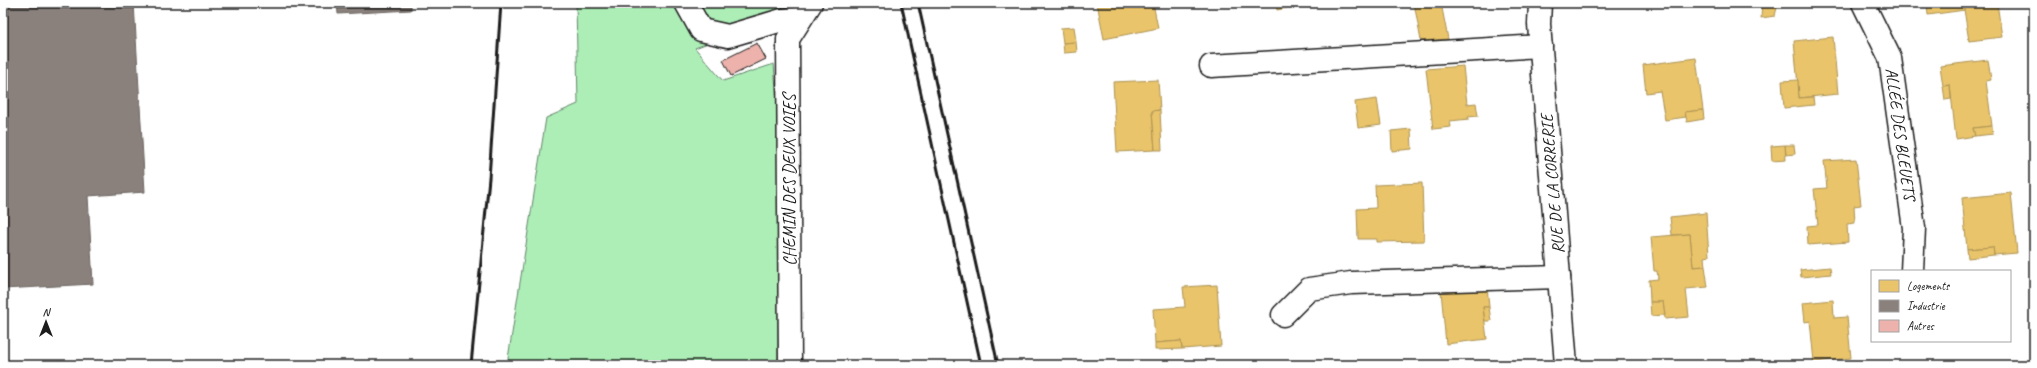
<svg xmlns="http://www.w3.org/2000/svg" width="2037" height="368" font-family="Caveat,sans-serif">
<style>
.green{fill:#adeeb7;stroke:#64856a}
.homes{fill:#e9c46a;stroke:#ac9253}
.industry{fill:#8a817c;stroke:#69635f}
.building{fill:#edb2ac;stroke:#1c1c1c}
.lines{fill:none;stroke-linecap:round;stroke-linejoin:round}
.minor-casing{stroke:#1c1c1c;stroke-width:25}
.minor{stroke:#fff;stroke-width:22}
.rail{stroke:#1c1c1c;stroke-width:3}
.labels{text-anchor:middle;stroke-width:4;stroke-linejoin:round;paint-order:stroke}
.street-label{font-size:17px;fill:#1c1c1c;stroke:#fff}
</style>
<rect width="100%" height="100%" fill="#fff"/>
<filter id="ink" filterUnits="userSpaceOnUse"><feTurbulence type="fractalNoise" baseFrequency=".025" numOctaves="2"/><feDisplacementMap in="SourceGraphic" scale="8" xChannelSelector="R" yChannelSelector="G"/><feConvolveMatrix kernelMatrix="1 2 1 2 8 2 1 2 1" color-interpolation-filters="sRGB"/></filter>
<g filter="url(#ink)">
<polygon class="green" points="576,3 785,3 778,16 695,48 723,81 774,64 779,128 778,365 507,365 546,118 578,104"/>
<g class="homes">
<polygon points="1097,3 1153,3 1158,28 1104,39"/>
<polygon points="1276,3 1309,3 1277,10"/>
<polygon points="1414,3 1441,3 1448,39 1421,41"/>
<polygon points="1762,3 1778,3 1775,16 1761,18"/>
<polygon points="1941,3 1963,3 1965,10 1928,15 1927,4"/>
<polygon points="1963,3 1997,3 2002,37 1969,41"/>
<polygon points="1074,27 1076,42 1063,43 1061,28"/>
<polygon points="1833,37 1838,94 1799,98 1794,41"/>
<polygon points="1076,42 1077,52 1064,53 1063,43"/>
<polygon points="1696,58 1703,110 1685,112 1686,117 1665,120 1660,91 1646,93 1643,65"/>
<polygon points="1988,60 1991,80 1986,81 1992,126 1973,128 1975,136 1956,139 1950,85 1943,86 1940,66"/>
<polygon points="1463,66 1467,104 1476,103 1478,116 1468,117 1469,119 1450,121 1451,127 1433,129 1426,69"/>
<polygon points="1158,80 1160,110 1152,111 1155,150 1117,152 1113,82"/>
<polygon points="1798,80 1799,98 1813,97 1814,105 1784,108 1782,81"/>
<polygon points="1950,85 1951,99 1945,100 1943,86"/>
<polygon points="1377,99 1381,125 1358,128 1355,102"/>
<polygon points="1160,110 1162,150 1155,150 1152,111"/>
<polygon points="1703,110 1704,119 1687,122 1685,112"/>
<polygon points="1992,126 1993,134 1975,136 1973,128"/>
<polygon points="1411,129 1412,149 1392,151 1391,131"/>
<polygon points="1785,145 1794,145 1795,154 1786,155"/>
<polygon points="1785,145 1786,160 1772,161 1771,146"/>
<polygon points="1856,159 1861,205 1854,206 1855,223 1847,224 1848,242 1808,245 1807,226 1818,225 1814,189 1827,188 1824,161"/>
<polygon points="1422,183 1424,241 1377,242 1377,239 1358,239 1357,209 1376,208 1375,185"/>
<polygon points="2011,193 2017,253 1994,255 1993,247 1967,249 1962,198"/>
<polygon points="1706,213 1709,256 1704,257 1705,266 1693,267 1690,234 1672,235 1670,217"/>
<polygon points="1690,234 1693,267 1705,266 1708,287 1686,289 1689,317 1665,319 1663,302 1650,302 1649,280 1658,279 1657,271 1654,271 1651,237"/>
<polygon points="1993,247 1994,255 1968,258 1967,249"/>
<polygon points="1830,267 1831,274 1801,277 1800,270"/>
<polygon points="1217,285 1221,346 1182,349 1181,341 1155,343 1153,309 1185,307 1183,287"/>
<polygon points="1487,287 1489,307 1483,307 1487,339 1446,344 1441,291"/>
<polygon points="1833,300 1834,318 1847,317 1851,358 1814,362 1810,321 1805,322 1803,303"/>
<polygon points="1650,302 1663,302 1665,315 1651,316"/>
<polygon points="1483,307 1489,307 1491,321 1485,321"/>
<polygon points="1181,341 1182,349 1155,350 1155,343"/>
</g>
<g class="industry">
<polygon points="3,3 134,3 145,192 88,196 93,284 3,289"/>
<polygon points="337,3 411,3 411,10 338,14"/>
</g>
<polygon class="building" points="757,43 766,59 731,76 723,60"/>
<g class="lines">
<defs>
<g id="minor">
<polyline points="686,3 701,30 728,36 782,20 801,18"/>
<polyline points="1540,3 1539,24 1566,365"/>
<polyline points="1863,3 1890,58 1914,228 1912,271"/>
<polyline points="1211,66 1541,46"/>
<polyline points="1283,315 1309,289 1351,283 1559,277"/>
<polyline points="790,365 788,39 811,3"/>
</g>
</defs>
<use href="#minor" class="minor-casing"/>
<use href="#minor" class="minor"/>
<g class="rail">
<polyline points="901,3 981,365"/>
<polyline points="918,3 998,365"/>
<polyline points="471,365 489,178 501,3"/>
</g>
</g>
</g>
<g class="labels">
<g class="street-label">
<text transform="translate(1901 134) rotate(82)" y="6">ALLÉE DES BLEUETS</text>
<text transform="translate(789 180) rotate(-90)" y="6">CHEMIN DES DEUX VOIES</text>
<text transform="translate(1552 184) rotate(-95)" y="6">RUE DE LA CORRERIE</text>
</g>
</g>
<rect width="2037" height="368" fill="none" stroke="#fff" stroke-width="16"/>
<rect x="8" y="8" width="2021" height="352" fill="none" stroke="#1c1c1c" stroke-width="1.5" filter="url(#ink)"/>
<rect x="1871" y="270" width="140" height="72" fill="#ffffff" stroke="#a4a4a4"/>
<rect x="1879" y="280" width="20" height="12" fill="#e9c46a" stroke="#a4a4a4"/>
<text x="1907" y="290" font-size="12" fill="#1c1c1c">Logements</text>
<rect x="1879" y="300" width="20" height="12" fill="#8a817c" stroke="#a4a4a4"/>
<text x="1907" y="310" font-size="12" fill="#1c1c1c">Industrie</text>
<rect x="1879" y="320" width="20" height="12" fill="#edb2ac" stroke="#a4a4a4"/>
<text x="1907" y="330" font-size="12" fill="#1c1c1c">Autres</text>
<g transform="translate(46 322)" stroke="#ffffff" stroke-width="3" paint-order="stroke">
<path d="M0-3L7 15L0 10L-7 15Z" fill="#1c1c1c"/>
<text y="-6" font-size="11" font-weight="bold" text-anchor="middle" fill="#1c1c1c">N</text>
</g>
</svg>
